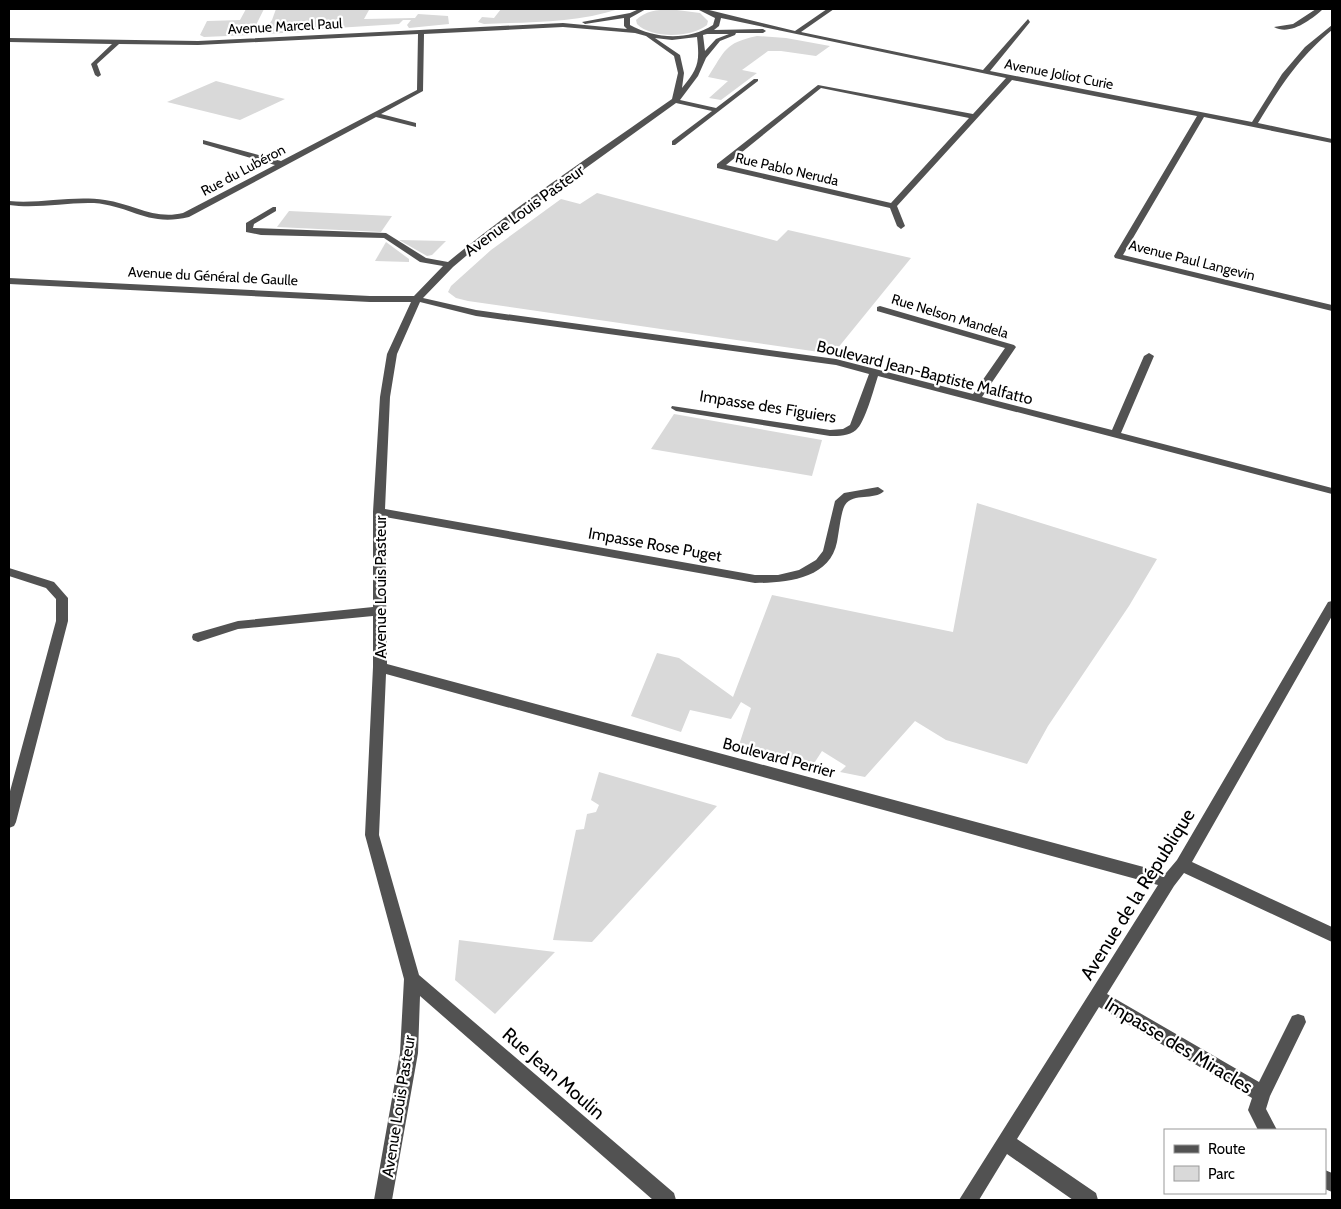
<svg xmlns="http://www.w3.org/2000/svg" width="1341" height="1209" font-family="Cabin,sans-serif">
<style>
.green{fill:#d9d9d9}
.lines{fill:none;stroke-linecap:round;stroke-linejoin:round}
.minor{fill:#525252;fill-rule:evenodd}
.labels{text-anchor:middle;stroke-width:4.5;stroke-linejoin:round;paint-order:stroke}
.far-street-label{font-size:14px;fill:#000;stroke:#fff}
.street-label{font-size:16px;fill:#000;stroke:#fff}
.near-street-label{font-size:19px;fill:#000;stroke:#fff}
</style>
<rect width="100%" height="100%" fill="#fff"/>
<g class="green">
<polygon points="246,9 264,9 251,35 204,37 200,35 207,21 240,20"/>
<polygon points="276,9 369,10 364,19 415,18 418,14 448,16 449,24 409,28 407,25 411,20 403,20 399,24 305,30 303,32 263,34 272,20"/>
<path d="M501,9H619C576,23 529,22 484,24L478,22L482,17L494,18Z"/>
<path d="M669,9L700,13L708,21L707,25C691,38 652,39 637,24L636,20C645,11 657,10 669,9Z"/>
<path d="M757,36L786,38L830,46L816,56L781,51H768L742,70L757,73L721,100L709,98L728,81L708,77C725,51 724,43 757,36Z"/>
<polygon points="216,81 285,99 240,120 167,102"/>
<polygon points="597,193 777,241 788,230 911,258 833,354 468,301 456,298 448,292 451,286 491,250 561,199 580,204"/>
<polygon points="289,211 392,216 381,232 277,227"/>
<polygon points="399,240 446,241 432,255 427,256"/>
<polygon points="386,242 409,259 409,262 375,261"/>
<polygon points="674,414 822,440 812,476 651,449"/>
<polygon points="977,503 1157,559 1129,606 1048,726 1027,764 946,740 915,721 865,777 840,772 846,766 822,751 813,765 739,745 751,708 741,702 731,719 690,710 681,732 631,716 657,653 679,658 733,697 772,595 953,632"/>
<polygon points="599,772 717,806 592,942 553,940 576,830 584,829 587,814 596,812 599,805 591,800"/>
<polygon points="459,940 555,952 495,1014 455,980"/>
</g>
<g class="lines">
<g class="minor">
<path d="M639,9H646L630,18V25C655,39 688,41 713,25L715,18L697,9H705L795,31L827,9H834L801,32L983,70L1028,19L1030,22L990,71L1252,122L1282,74L1305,47L1332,25V30C1297,60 1282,84 1258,123L1332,139V143L1204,117L1123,255L1332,305V311L1115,258L1114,256L1197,116L1012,80L897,206L905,226L901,229L897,226L890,208L717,168V164L818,85L973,114L1006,78L721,18L719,26L714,30L763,29L766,31L763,33H736L735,35L720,41L706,58L698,76L680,100L716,108L754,79H758V81L675,145H672V141L712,111L676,103L479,245L453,267L423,298L476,310L836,359L973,394L1005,348L877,311V307L880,306L1014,345L1016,347L982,397L1112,430L1144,356L1149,353L1154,356L1121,433L1332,488V494L878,376C874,388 865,423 856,430C849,436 839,436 830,436L676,411L671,408L672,406L830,430L843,429L850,425L869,374L836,365L476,316L420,302L397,354L390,397L385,509L755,575H778L799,570L816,560L823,551L835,501L844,493L878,487L884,491C874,501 854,492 845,505C841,511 839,533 837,542C830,579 786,583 755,583L385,517L387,664L1166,873L1177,860L1328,602L1332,601V616L1192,862L1332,927V942L1184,873L1174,886L1107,994L1259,1082L1292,1016L1298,1014L1304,1016L1306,1022L1270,1096L1266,1109L1277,1130H1258L1248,1110L1252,1098L1099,1007L1017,1139L1096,1193L1098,1200H1073L1007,1154L979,1200H959L1158,885L386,674L379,835L419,975L674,1193L676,1200H653L420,996L418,1053L392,1200H374L400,1053L404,979L365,835L373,667V616L238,629L198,642L193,640L192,637L193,634L238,621L373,607V512L380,397L387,354L411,302H370L9,284V278L370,296H414L443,266L420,262L384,238L261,235L246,232V223L273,207H276V211L254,224L253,228L386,233L426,258L448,262C519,203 597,152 672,99L678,73L674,56L646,36L635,33L563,27L424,34L423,91L381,114L416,123V127L376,117L189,217C147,227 132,206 94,203C66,202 38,209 9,205V201C41,204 73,195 105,200C133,204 154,220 183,213L275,165L203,144V140L281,161L417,90L418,34L198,45L119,44L97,64L101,75L98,77L95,75L91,64L112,44L9,42V38L198,41L563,23L627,29L624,26V18L585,24L582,22L630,13ZM707,34H729L716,39L705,51L703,35ZM697,37C700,63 698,68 682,88L684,73L680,55L655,38L672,40ZM821,88L969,118L891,203L726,165Z"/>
<path d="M1316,9H1323C1311,20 1290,36 1274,27L1293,24Z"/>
<polygon points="9,568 54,582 68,598 68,621 16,822 14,826 9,828 9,795 56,621 56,599 46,588 9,576"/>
<polygon points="1325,1170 1332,1173 1332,1192 1325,1189"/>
</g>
</g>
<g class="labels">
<g class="far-street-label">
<text transform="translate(285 26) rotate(-3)" y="5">Avenue Marcel Paul</text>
<text transform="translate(1059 74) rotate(11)" y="5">Avenue Joliot Curie</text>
<text transform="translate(787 169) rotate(13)" y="5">Rue Pablo Neruda</text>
<text transform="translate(243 170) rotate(-28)" y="5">Rue du Lubéron</text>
<text transform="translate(1192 260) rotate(14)" y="5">Avenue Paul Langevin</text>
<text transform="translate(213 276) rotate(3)" y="5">Avenue du Général de Gaulle</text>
<text transform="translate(950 316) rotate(17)" y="5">Rue Nelson Mandela</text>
</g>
<g class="street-label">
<text transform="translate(524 210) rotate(-36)" y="6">Avenue Louis Pasteur</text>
<text transform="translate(925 372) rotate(14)" y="6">Boulevard Jean-Baptiste Malfatto</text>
<text transform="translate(768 406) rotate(9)" y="6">Impasse des Figuiers</text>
<text transform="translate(655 544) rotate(10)" y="6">Impasse Rose Puget</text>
<text transform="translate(380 587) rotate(-90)" y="6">Avenue Louis Pasteur</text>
<text transform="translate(779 757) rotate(15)" y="6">Boulevard Perrier</text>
<text transform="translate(398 1106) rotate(-81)" y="6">Avenue Louis Pasteur</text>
</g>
<g class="near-street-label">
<text transform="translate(1137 894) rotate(-58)" y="7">Avenue de la République</text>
<text transform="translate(1179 1045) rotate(31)" y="7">Impasse des Miracles</text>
<text transform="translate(554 1073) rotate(41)" y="7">Rue Jean Moulin</text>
</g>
</g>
<rect width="1341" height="1209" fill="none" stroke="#000000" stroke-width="20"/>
<rect x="1164" y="1129" width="162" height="65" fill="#ffffff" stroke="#999999"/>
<rect x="1174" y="1145" width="25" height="8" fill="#525252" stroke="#999999"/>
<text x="1208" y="1154" font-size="15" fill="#000000">Route</text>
<rect x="1174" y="1166" width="25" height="15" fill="#d9d9d9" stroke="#999999"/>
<text x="1208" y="1179" font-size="15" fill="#000000">Parc</text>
</svg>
